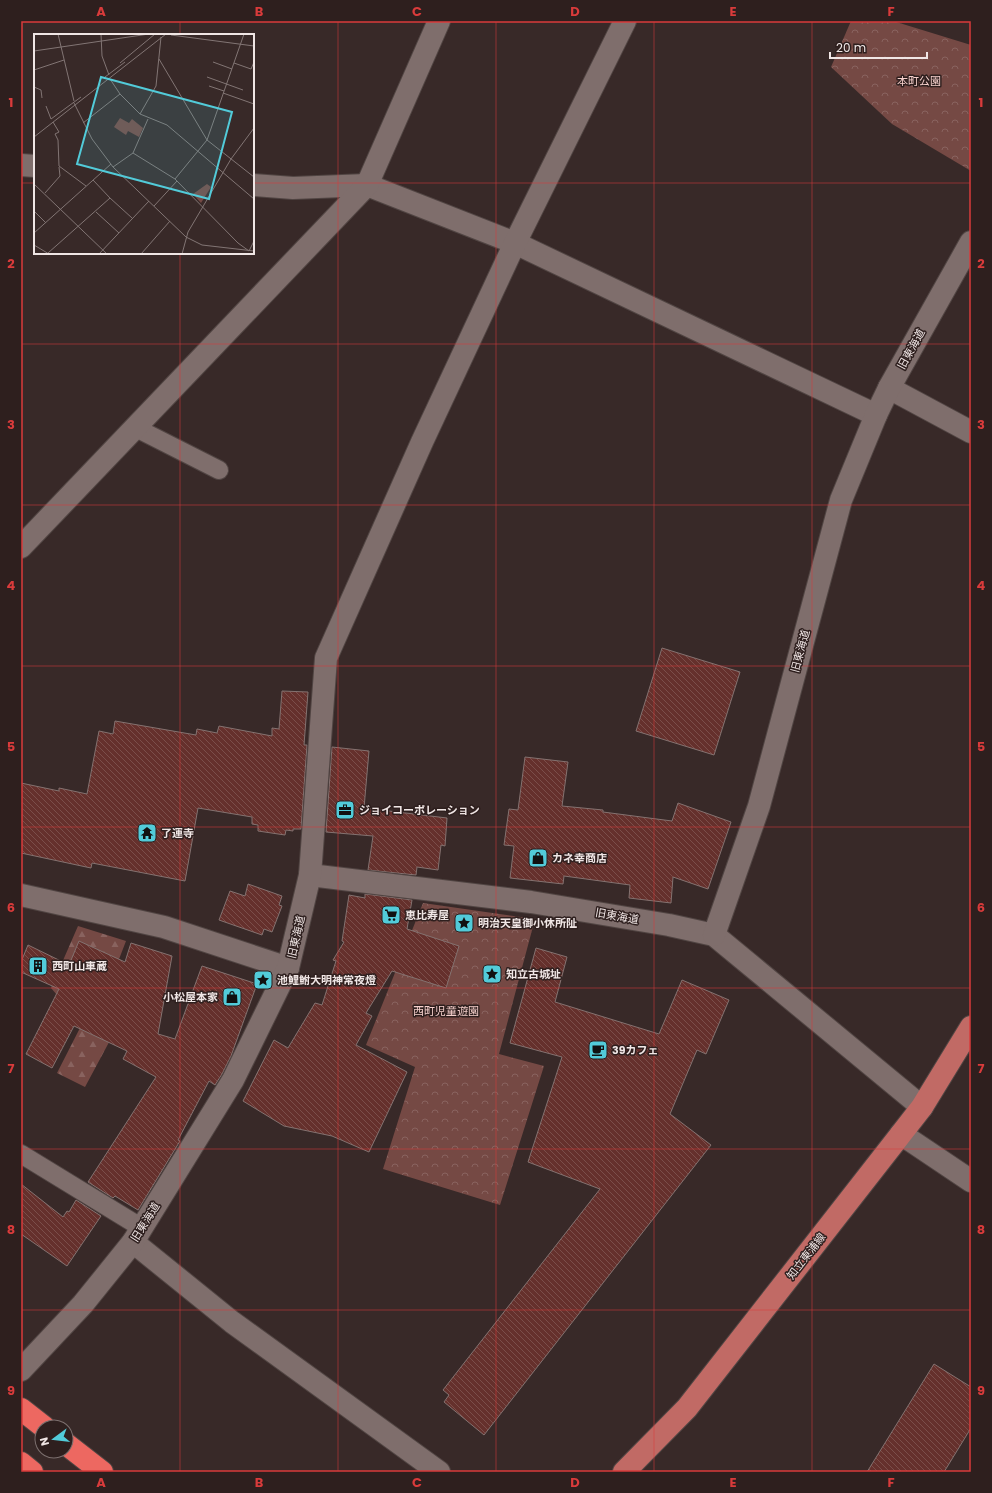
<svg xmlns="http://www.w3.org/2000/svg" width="992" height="1493" font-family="Poppins,'Noto Sans JP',sans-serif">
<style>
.forest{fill:url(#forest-firs)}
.park{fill:url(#park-crowns)}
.building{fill:url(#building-back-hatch);stroke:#847270}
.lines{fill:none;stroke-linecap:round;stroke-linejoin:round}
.lane-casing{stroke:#514543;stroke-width:20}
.street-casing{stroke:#514543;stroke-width:24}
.primary-casing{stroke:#514543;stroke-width:24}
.highway-casing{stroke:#514543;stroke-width:24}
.lane{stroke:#7f6e6c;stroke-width:18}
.street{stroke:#7f6e6c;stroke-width:22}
.primary{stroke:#c16a65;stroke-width:22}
.highway{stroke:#ed6861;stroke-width:22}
.grid{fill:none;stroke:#d93b3b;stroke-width:1;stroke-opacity:0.55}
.labels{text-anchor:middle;stroke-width:3;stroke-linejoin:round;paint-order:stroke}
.park-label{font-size:11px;fill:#f6d0cc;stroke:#2e1f1e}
.street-label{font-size:11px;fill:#f0e6e5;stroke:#2e1f1e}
.poi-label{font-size:11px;font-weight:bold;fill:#f0e6e5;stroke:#2e1f1e;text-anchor:start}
.inset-road{fill:none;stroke:#827574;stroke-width:1}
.view{fill:#52cbd9;fill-opacity:0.15;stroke:#52cbd9;stroke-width:2}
.inset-edge{fill:none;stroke:#f0e6e5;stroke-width:2}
.neatline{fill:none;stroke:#d93b3b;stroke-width:1.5}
.grid-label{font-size:13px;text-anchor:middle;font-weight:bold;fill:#d93b3b}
</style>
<defs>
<pattern id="forest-firs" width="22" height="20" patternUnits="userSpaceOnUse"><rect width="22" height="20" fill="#754944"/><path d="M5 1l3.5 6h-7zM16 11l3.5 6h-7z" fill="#89635f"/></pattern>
<pattern id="park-crowns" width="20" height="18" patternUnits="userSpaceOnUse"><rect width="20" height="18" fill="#754944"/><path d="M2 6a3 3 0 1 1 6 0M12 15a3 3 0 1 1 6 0" fill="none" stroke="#89635f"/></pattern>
<pattern id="building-back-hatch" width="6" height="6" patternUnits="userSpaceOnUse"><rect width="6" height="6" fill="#65302c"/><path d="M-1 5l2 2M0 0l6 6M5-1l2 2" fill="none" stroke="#7b4e4a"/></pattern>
</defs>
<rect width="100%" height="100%" fill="#382928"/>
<polygon class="forest" points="78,926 126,941 101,1006 122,1018 85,1087 57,1073 82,1024 51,988"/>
<g class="park">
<polygon points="851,21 893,21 971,45 971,171 892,124 831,67"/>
<polygon points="423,903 535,919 499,1054 544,1066 500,1205 383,1169 415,1067 366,1045"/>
</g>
<g class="building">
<polygon points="662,648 740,672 714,755 636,731"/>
<polygon points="282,691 308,692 304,745 307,745 301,829 293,829 293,831 286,830 285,835 258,831 258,825 252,824 252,817 198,808 185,881 92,863 91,868 21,853 21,783 59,791 59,788 87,794 99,731 113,734 115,721 196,735 197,729 217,733 219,726 272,736 272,728 279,729"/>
<polygon points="332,747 369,751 364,808 447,818 445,846 441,845 438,870 417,867 416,875 368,870 373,836 326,832"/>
<polygon points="525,757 568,762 562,806 603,810 603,812 672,821 678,803 731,822 708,889 673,877 671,903 629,898 630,885 564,876 563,884 510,878 514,846 504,845 509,809 518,810"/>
<polygon points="248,884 282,896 279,905 282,906 272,932 264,929 262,935 219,920 230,891 245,896"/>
<polygon points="365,894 412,900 407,929 459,946 446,988 392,971 366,1013 372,1016 356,1045 407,1072 369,1152 332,1136 284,1126 243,1101 274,1040 288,1048 315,1003 322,1005 336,961 333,960 344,942 342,941 349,895 365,898"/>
<polygon points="79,941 125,962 131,943 172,956 158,1034 175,1039 202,966 257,984 231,1056 222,1074 215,1085 209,1081 178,1140 180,1141 138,1210 115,1196 113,1198 88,1182 156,1077 123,1059 127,1051 74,1026 52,1068 26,1054 59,989 21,972 21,962 28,945 69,965"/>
<polygon points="536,948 567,957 555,1002 659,1034 682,980 729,1000 706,1054 697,1050 670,1114 711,1145 484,1435 444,1402 449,1395 443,1390 600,1189 528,1162 562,1057 510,1043"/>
<polygon points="21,1184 63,1217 67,1211 69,1212 76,1200 101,1216 67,1266 21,1234"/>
<polygon points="934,1364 971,1387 971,1428 944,1472 867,1472"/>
</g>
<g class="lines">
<defs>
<g id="lane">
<polyline points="136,428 219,470"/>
<polyline points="21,1154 142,1228"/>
</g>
<g id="street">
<polyline points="21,165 35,166"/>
<polyline points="253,185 293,188 367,185 515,243 876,415"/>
<polyline points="889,388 971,432"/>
<polyline points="21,547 367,185 439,21"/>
<polyline points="310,875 531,902 669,925 714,935 922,1107"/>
<polyline points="21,895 164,927 288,968"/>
<polyline points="714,935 759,806 841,500 876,415 889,388 971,242"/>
<polyline points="901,1134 971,1181"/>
<polyline points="133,1242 232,1322 439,1472"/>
<polyline points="21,1370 83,1304 133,1242 233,1080 288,968 310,875 326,658 422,442 515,243 625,21"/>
</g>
<polyline id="primary" points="624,1472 687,1408 901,1134 922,1107 971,1027"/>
<g id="highway">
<polyline points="21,1409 44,1427"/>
<polyline points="66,1444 102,1472"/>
<polyline points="21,1463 32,1472"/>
</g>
</defs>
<use href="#lane" class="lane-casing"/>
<use href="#street" class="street-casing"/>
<use href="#primary" class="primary-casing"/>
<use href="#highway" class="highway-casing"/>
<use href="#lane" class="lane"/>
<use href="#street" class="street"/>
<use href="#primary" class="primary"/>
<use href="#highway" class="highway"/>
</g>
<path class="grid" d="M180,21V35M338,21V1472M496,21V1472M654,21V1472M812,21V1472M21,183H35M253,183H971M180,253V1472M21,344H971M21,505H971M21,666H971M21,827H971M21,988H971M21,1149H971M21,1310H971"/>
<defs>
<symbol id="office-square" viewBox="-11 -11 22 22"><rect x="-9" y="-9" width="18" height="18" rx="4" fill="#52cbd9" stroke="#2e1f1e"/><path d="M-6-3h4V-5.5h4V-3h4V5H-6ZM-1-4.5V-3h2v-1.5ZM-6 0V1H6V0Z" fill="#111"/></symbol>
<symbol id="temple-square" viewBox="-11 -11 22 22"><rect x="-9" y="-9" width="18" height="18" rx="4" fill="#52cbd9" stroke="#2e1f1e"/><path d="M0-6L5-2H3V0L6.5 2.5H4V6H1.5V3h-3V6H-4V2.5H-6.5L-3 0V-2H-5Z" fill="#111"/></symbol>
<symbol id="shop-square" viewBox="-11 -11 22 22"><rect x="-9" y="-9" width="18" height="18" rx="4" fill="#52cbd9" stroke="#2e1f1e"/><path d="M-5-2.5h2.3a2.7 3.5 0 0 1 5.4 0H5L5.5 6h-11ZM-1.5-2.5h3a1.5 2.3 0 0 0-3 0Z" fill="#111"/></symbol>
<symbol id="supermarket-square" viewBox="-11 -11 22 22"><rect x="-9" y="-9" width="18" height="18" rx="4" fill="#52cbd9" stroke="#2e1f1e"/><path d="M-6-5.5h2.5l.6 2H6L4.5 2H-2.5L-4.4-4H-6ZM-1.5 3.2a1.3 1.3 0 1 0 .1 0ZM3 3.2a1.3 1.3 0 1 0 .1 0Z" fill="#111"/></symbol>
<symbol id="sight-square" viewBox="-11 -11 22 22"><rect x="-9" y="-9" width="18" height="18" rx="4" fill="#52cbd9" stroke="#2e1f1e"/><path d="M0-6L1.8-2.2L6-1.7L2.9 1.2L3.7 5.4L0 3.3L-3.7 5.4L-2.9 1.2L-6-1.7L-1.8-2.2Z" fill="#111"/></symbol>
<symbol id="building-square" viewBox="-11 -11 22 22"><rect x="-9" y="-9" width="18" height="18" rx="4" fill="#52cbd9" stroke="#2e1f1e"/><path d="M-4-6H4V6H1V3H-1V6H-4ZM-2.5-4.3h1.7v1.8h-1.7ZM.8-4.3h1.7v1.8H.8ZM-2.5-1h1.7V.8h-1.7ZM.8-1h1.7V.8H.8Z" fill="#111"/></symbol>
<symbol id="cafe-square" viewBox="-11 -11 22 22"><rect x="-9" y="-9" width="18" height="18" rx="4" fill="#52cbd9" stroke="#2e1f1e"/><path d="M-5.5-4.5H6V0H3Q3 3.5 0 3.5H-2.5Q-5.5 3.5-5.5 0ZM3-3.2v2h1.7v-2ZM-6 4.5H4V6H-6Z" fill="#111"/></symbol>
</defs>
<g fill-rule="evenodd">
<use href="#office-square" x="334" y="799" width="22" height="22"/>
<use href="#temple-square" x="136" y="822" width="22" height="22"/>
<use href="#shop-square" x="527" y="847" width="22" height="22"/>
<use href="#supermarket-square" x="380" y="904" width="22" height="22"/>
<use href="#sight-square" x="453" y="912" width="22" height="22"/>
<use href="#building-square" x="27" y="955" width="22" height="22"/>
<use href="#sight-square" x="481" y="963" width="22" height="22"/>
<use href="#sight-square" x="252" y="969" width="22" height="22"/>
<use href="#shop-square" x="221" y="986" width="22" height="22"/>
<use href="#cafe-square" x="587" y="1039" width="22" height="22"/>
</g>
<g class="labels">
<g class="park-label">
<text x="919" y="85">本町公園</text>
<text x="446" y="1015">西町児童遊園</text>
</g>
<g class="street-label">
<text transform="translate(911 349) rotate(-61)" y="4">旧東海道</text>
<text transform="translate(800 651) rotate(-75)" y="4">旧東海道</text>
<text transform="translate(617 916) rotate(10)" y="4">旧東海道</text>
<text transform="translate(296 937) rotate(-77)" y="4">旧東海道</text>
<text transform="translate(145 1222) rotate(-58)" y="4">旧東海道</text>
<text transform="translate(806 1256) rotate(-52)" y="4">知立東浦線</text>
</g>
<g class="poi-label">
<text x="359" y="814">ジョイコーポレーション</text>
<text x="161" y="837">了運寺</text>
<text x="552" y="862">カネ幸商店</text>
<text x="405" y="919">恵比寿屋</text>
<text x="478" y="927">明治天皇御小休所阯</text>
<text x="52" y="970">西町山車蔵</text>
<text x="506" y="978">知立古城址</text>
<text x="277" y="984">池鯉鮒大明神常夜燈</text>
<text x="218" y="1001" text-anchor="end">小松屋本家</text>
<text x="612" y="1054">39カフェ</text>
</g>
</g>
<g transform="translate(34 34)">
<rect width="220" height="220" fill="#382928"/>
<path d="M86,84L95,89L98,85L109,94L105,103L94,97L92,101L80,93ZM173,150L177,153L167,169L159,160Z" fill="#754944"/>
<path class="inset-road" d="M24,0L40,67M67,0L68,22L75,41M137,1L220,12M0,17L115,0M125,25L173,106L220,143M179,28L198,35M86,29L121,0M200,29L217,35L220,28M0,36L30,26M71,43L91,28M173,43L209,56M76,45L86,60L106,80L133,91L220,165M175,52L190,57M0,53L7,56L8,64M189,59L220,70M40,69L58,105L79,133L152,203L168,211L220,217M12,72L17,85M106,80L122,52L127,3M17,85L47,63M19,88L25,98L21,100L24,106L25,132L52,152M49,89L86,60M0,103L132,0M99,119L141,145L204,209L215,217L220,207M79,133L99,119L114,85M141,145L173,106L210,0M0,150L73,220M11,159L26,142L25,133M76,164L98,184M120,172L143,147M0,177L12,189M62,178L85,199M0,199L77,130M0,211L15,220M14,219L76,164L59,146M65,220L115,167M107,220L136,187M148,220L154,198L197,125L220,94"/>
<path class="view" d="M67,43L198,78L175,165L43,130Z"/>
<rect width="220" height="220" class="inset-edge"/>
</g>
<rect width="992" height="1493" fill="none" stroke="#2e1f1e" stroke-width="44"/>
<g transform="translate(54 1439) rotate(255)"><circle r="19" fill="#2e1f1e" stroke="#7c6f6e"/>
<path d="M0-3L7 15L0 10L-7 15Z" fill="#52cbd9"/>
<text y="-6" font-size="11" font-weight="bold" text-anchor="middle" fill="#f0e6e5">N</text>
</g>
<path d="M830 52v6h97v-6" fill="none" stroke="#f0e6e5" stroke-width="2"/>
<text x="836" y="52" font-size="12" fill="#f0e6e5" stroke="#2e1f1e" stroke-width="3" paint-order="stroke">20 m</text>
<rect x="22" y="22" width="948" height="1449" class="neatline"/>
<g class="grid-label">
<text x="101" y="16">A</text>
<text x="259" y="16">B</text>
<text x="417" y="16">C</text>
<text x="575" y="16">D</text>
<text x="733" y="16">E</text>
<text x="891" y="16">F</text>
<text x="11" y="107">1</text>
<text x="981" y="107">1</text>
<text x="11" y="268">2</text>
<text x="981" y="268">2</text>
<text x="11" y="429">3</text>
<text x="981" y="429">3</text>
<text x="11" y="590">4</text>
<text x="981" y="590">4</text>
<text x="11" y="751">5</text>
<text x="981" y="751">5</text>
<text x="11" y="912">6</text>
<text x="981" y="912">6</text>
<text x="11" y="1073">7</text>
<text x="981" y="1073">7</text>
<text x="11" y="1234">8</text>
<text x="981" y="1234">8</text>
<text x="11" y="1395">9</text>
<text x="981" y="1395">9</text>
<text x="101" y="1487">A</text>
<text x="259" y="1487">B</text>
<text x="417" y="1487">C</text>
<text x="575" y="1487">D</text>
<text x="733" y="1487">E</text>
<text x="891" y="1487">F</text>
</g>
</svg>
